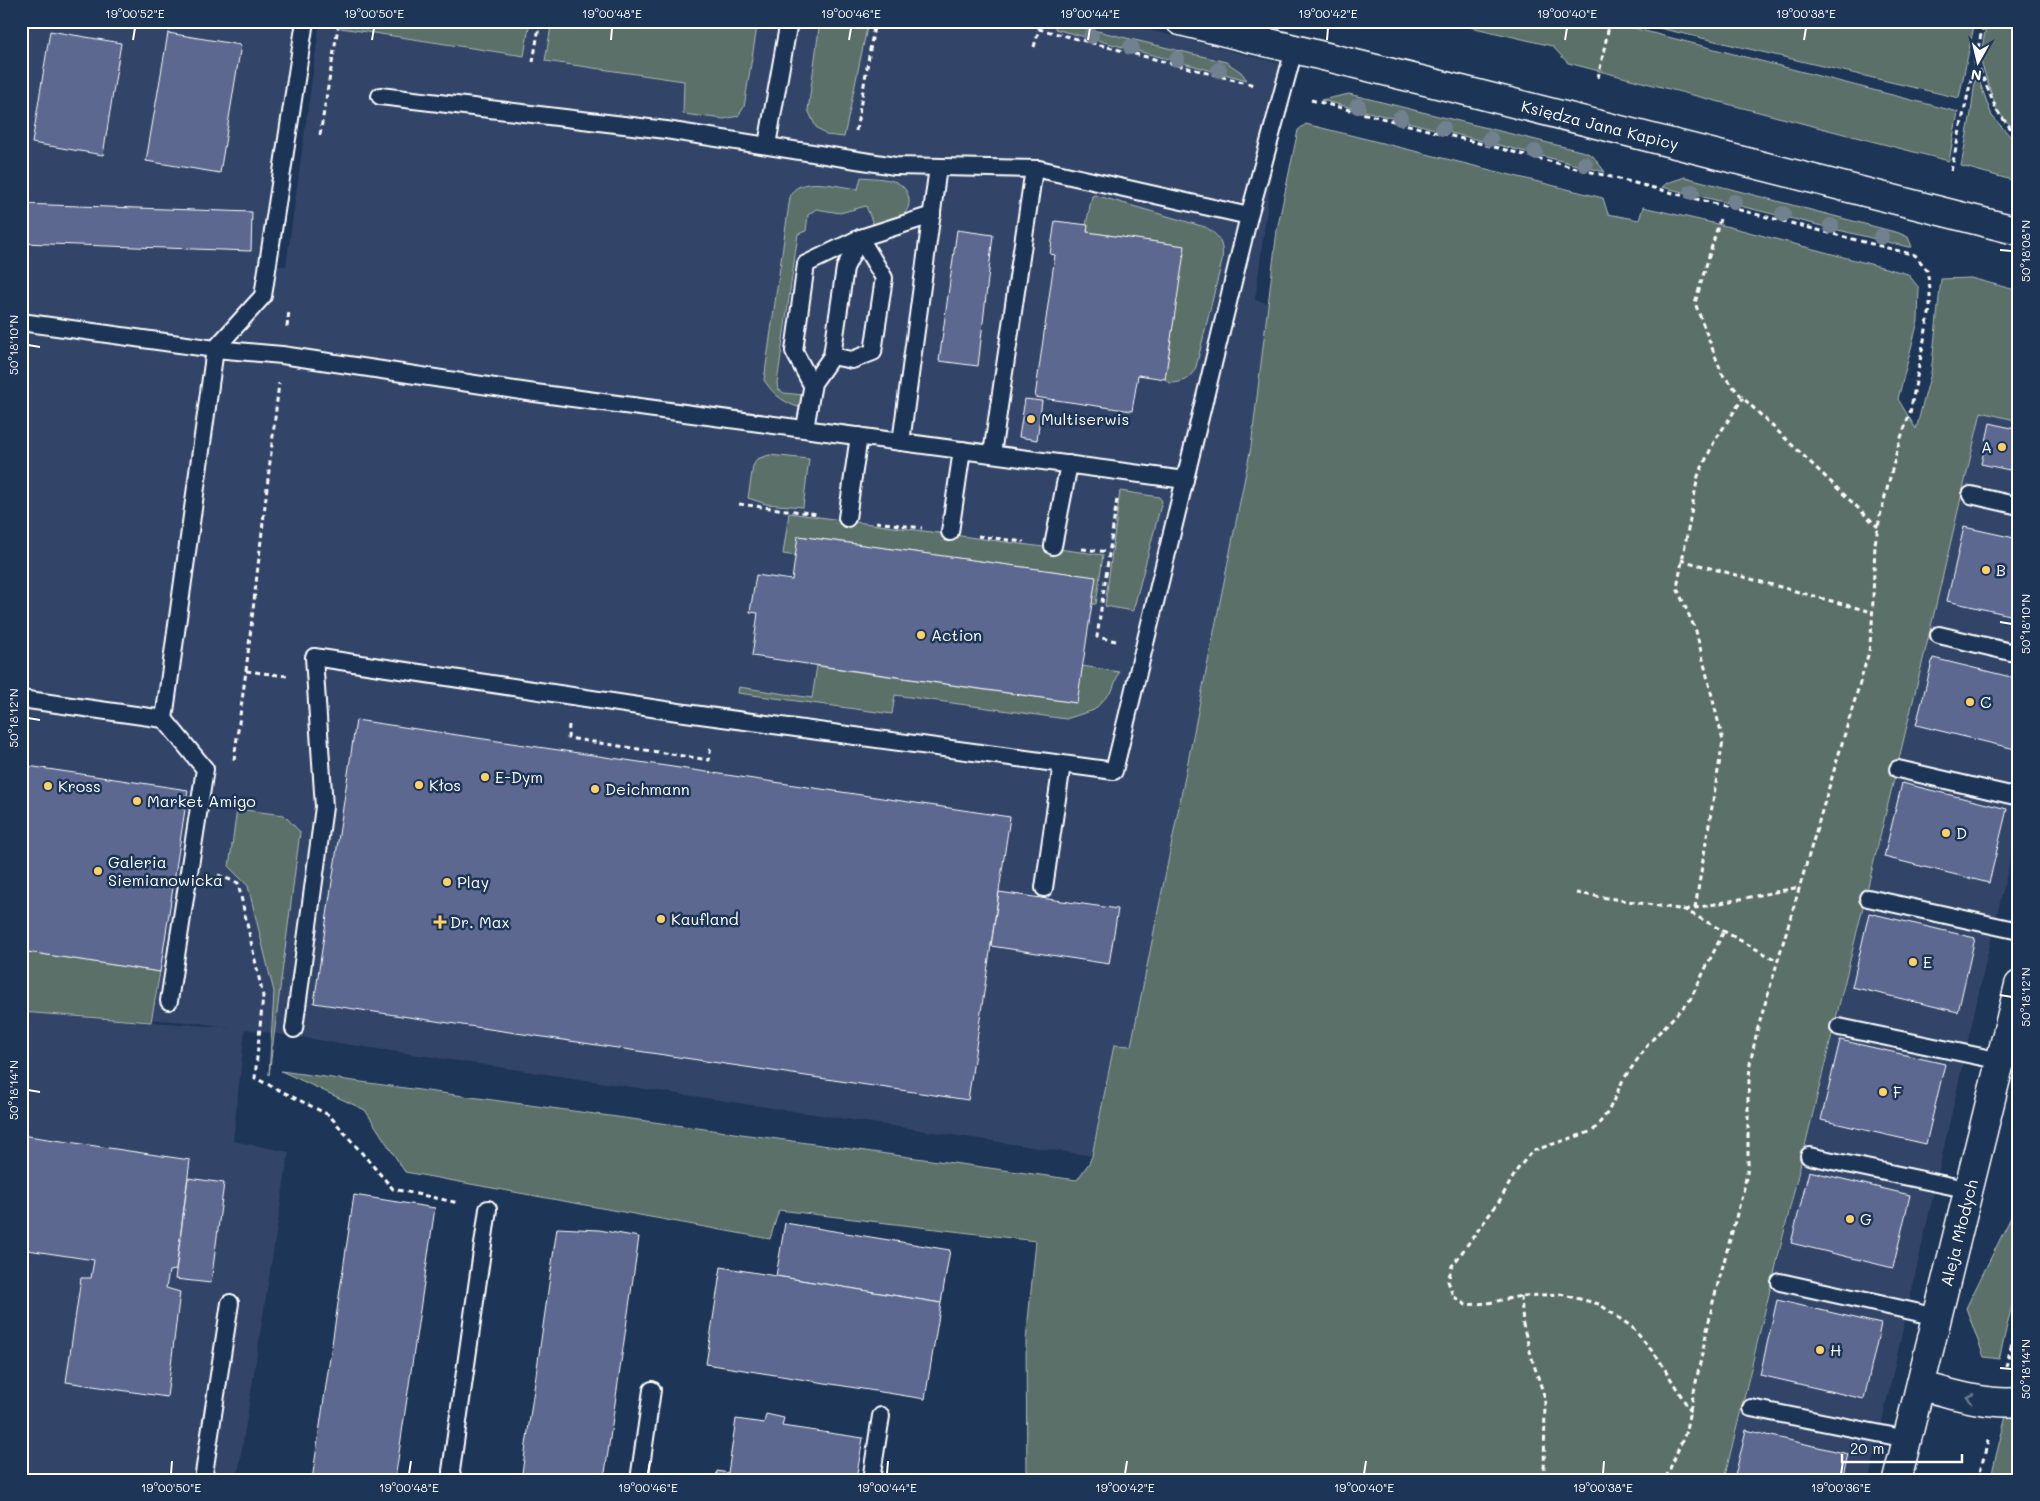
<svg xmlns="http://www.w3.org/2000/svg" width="2040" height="1501" font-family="Mali,sans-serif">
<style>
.built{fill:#304468}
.green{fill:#5c706b;stroke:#aeb8b5}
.building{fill:#5c6890;stroke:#fff}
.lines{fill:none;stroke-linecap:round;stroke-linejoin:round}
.lane-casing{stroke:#fff;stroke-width:20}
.street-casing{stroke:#fff;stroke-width:31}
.secondary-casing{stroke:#fff;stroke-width:31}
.path{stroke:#fff;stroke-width:3;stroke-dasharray:5 4;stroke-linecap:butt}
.lane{stroke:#1d3557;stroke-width:16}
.street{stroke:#1d3557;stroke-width:28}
.secondary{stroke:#1d3557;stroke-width:28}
.tree{fill:#71818f}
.oneway{stroke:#6c7c92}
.ticks{fill:none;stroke:#fff;stroke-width:2}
.poi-dot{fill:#ffd166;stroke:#1d3557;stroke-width:2}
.labels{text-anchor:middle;stroke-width:5;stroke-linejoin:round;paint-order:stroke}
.street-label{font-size:16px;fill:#fff;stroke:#1d3557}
.poi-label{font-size:16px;fill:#fff;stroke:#1d3557;text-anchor:start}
.neatline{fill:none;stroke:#fff;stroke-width:2}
.ticks-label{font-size:12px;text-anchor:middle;fill:#fff}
</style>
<rect width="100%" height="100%" fill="#1d3557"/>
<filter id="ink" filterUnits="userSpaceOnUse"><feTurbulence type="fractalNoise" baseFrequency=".02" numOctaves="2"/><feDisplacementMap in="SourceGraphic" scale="10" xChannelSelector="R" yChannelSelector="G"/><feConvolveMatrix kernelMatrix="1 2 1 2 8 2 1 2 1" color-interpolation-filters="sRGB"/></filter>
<g filter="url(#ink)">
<g class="built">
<polygon points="21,21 297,21 265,266 286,266 320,21 1115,21 1286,65 1255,300 1571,380 1466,1067 1114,1045 1092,1156 245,1029 233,1141 289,1152 237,1480 21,1480 21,1012 234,1028 199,1023 21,1010"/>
<polygon points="1981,412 2019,421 2019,823 1986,961 1869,1480 1725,1480 1869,886"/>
</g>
<g class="green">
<polygon points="342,21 530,21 524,56 341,28"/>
<polygon points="552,21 758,21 744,107 738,116 724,119 683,114 684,81 545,61"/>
<polygon points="820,21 868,23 844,137 826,135 816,127 808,110"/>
<polygon points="1056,21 1226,62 1241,72 1247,80 1055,29"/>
<polygon points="1445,21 1606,21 1958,112 1949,161 1568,63 1552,46"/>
<polygon points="1629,21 1975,21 1959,98"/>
<polygon points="1987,21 2019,21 2019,105 2013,128 1997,111 1980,59"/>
<polygon points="1976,72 1992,116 2019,146 2019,182 1961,166 1971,113"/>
<polygon points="1349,94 1585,152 1593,156 1605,172 1321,100"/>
<polygon points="1306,124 1603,198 1608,214 1639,220 1643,207 1730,227 1908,274 1919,288 1918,321 1898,399 1916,429 1931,373 1941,279 1971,278 2019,291 2019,421 1981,412 1929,635 1724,1480 1027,1480 1026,1340 1036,1241 779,1210 770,1239 405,1172 365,1110 281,1071 1077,1180 1089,1163 1092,1156 1114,1045 1131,1046 1251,447 1277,230 1298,130"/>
<path d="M861,177C871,178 886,178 896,182C910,188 915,208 900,217C893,221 881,222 873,224L866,206L840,213L816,209L808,215L806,231L798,234L777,383L778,389L784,393L803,395L805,409C787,405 774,396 764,380L790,197C797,174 839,187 858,189Z"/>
<polygon points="1685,177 1899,233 1908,237 1912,247 1908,247 1662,187 1667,183"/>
<path d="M1095,195L1205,227C1220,235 1224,245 1222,261L1196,367C1190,379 1183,383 1170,383L1165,379L1184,246L1087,232L1086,225L1092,196Z"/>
<polygon points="769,455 809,459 803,507 766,504 748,498 753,466 757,459"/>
<polygon points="1120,491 1159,497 1162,501 1133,611 1105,606"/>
<polygon points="789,513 1103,555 1096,604 1092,604 1095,577 799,536 796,556 783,554"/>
<polygon points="817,666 1076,703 1082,666 1119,672 1112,691 1094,710 1066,719 895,695 892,714 738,693 739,687 812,698"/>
<polygon points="237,809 284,815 300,832 269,1075 274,992 248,886 229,867"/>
<polygon points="21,951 160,972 151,1022 21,1012"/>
<polygon points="2019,1201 2019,1276 1999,1359 1984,1357 1966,1308"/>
<polygon points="2006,1416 2019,1418 2019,1480 1990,1480"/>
</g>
<g class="building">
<polygon points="50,31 121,43 103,155 32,143"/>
<polygon points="168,33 241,45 220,173 146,161"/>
<polygon points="21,204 252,212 251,251 21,243"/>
<polygon points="1055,221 1088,225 1087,232 1185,246 1165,379 1138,375 1132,411 1035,397 1055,255 1050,254"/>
<polygon points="957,230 993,235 978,366 939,361"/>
<polygon points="1025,399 1042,401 1037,440 1019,437"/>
<polygon points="1990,423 2019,430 2019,472 1981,464"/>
<polygon points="1964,527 2019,539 2019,617 1947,601"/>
<polygon points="798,536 1096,577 1077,703 752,656 758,613 750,612 756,575 792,580"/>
<polygon points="1933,658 2019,679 2019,750 1916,725"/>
<polygon points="356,720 1010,817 968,1100 314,1003"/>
<polygon points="21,765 188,790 160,972 21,951"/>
<polygon points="1902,783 2007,809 1989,883 1884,857"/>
<polygon points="999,892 1118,909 1109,964 991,946"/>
<polygon points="1869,913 1975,938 1958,1012 1852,987"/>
<polygon points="1840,1040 1945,1064 1926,1144 1821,1120"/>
<polygon points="21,1135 190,1160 176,1270 169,1271 166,1288 180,1292 167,1397 66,1382 81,1278 91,1278 94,1260 21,1249"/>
<polygon points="1809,1171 1910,1195 1893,1268 1791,1243"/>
<polygon points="188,1178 224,1183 211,1283 175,1279"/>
<polygon points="354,1195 435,1208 395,1480 312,1480"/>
<polygon points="785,1223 950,1250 941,1303 776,1276"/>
<polygon points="557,1228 599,1230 639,1237 604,1480 521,1480"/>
<polygon points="721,1267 941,1303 925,1399 706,1364"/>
<polygon points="1777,1300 1881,1324 1864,1399 1760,1375"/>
<polygon points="766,1414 784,1418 782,1426 863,1438 856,1480 716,1480 717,1471 728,1473 736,1419 764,1423"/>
<polygon points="1746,1430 1848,1454 1842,1480 1734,1480"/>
</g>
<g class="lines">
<defs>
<g id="lane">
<polyline points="380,96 666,130 895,166 1039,169 1249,216 1294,50"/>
<polyline points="767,145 789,21"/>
<polyline points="21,322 215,349 282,355 535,393 1185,480"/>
<polyline points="812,385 794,351 806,264 860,238 884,278 873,352 852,360 832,356"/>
<polyline points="805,428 813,383 832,356 845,268 860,238 932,215"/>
<polyline points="901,442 938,167"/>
<polyline points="992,454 1034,169"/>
<polyline points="1971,495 2019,506"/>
<polyline points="847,518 859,436"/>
<polyline points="950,532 962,450"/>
<polyline points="1053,546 1069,464"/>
<polyline points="1939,635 2019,654"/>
<polyline points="21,699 164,719 215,349 263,296 305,21"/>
<polyline points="164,719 205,769 169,1001"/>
<polyline points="1898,769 2019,797"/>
<polyline points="1044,888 1062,764"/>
<polyline points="1868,898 2019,931"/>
<polyline points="1839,1027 2001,1061"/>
<polyline points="294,1029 324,807 314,657 678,712 1114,771 1249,216"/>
<polyline points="1809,1156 1970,1190"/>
<polyline points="1780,1282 1938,1317"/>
<polyline points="1751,1408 1907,1439"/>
<polyline points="203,1480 230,1303"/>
<polyline points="453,1480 451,1471 488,1209"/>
<polyline points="639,1480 652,1390"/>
<polyline points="871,1480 881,1416"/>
</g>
<g id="street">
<path d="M1922,1386C1952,1394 1986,1405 2019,1402"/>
<polyline points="1897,1480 2019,985"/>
</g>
<polyline id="secondary" points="1180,21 1470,92 2019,231"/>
</defs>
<use href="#lane" class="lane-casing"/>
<use href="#street" class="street-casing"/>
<use href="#secondary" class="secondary-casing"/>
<g class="path">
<polyline points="1034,47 1039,29 1254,85"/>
<polyline points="1976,61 1997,111 2019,139"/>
<polyline points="533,62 540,21"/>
<polyline points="1598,78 1610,21"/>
<polyline points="1311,100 1915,255 1927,270 1930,289 1930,309 1910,413 1899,443 1880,516 1875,544 1872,625 1869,652 1757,1031 1750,1064 1748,1098 1748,1168 1744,1188 1713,1302 1685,1434 1665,1480"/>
<polyline points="856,131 875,21"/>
<polyline points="320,135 339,21"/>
<polyline points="1951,171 1984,21"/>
<polyline points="1720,219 1695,303 1722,374 1743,398 1878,527"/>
<polyline points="287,327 289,311"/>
<polyline points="739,504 818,514"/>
<polyline points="876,522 922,528"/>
<polyline points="978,536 1024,542"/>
<polyline points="1082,549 1109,552"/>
<polyline points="1681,560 1872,612"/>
<polyline points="1116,641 1097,637 1117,499"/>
<polyline points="246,671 279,383"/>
<polyline points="569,725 568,738 709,760 711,745"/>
<polyline points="234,760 246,671 287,676"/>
<polyline points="218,875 238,883 263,996 255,1078 329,1115 393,1189 459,1203"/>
<polyline points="1576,893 1685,910 1778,961"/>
<polyline points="1695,908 1723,741 1696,631 1677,588 1698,476 1714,442 1743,398"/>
<polyline points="1685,910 1800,887"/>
<polyline points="1521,1296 1523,1325 1533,1362 1545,1398 1544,1480"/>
<polyline points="2006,1367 2019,1315"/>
<polyline points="1691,1412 1658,1358 1632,1327 1599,1304 1560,1294 1521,1296 1488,1303 1466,1305 1453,1296 1448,1281 1452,1266 1500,1200 1517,1170 1532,1151 1593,1131 1608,1112 1623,1080 1649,1043 1690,1000 1723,933"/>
<polyline points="1978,1480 1989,1437"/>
</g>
<use href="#lane" class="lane"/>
<use href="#street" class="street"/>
<use href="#secondary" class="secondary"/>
</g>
<g class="tree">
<circle cx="1091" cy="36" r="8"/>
<circle cx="1131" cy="47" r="8"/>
<circle cx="1177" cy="59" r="8"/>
<circle cx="1219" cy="70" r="8"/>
<circle cx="1358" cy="106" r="8"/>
<circle cx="1400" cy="118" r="8"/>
<circle cx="1443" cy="128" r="8"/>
<circle cx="1490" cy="139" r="8"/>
<circle cx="1535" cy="152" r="8"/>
<circle cx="1585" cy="164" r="8"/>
<circle cx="1692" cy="192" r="8"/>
<circle cx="1734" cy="202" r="8"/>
<circle cx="1783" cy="214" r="8"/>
<circle cx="1831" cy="226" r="8"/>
<circle cx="1881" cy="237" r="8"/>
</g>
<defs><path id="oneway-chevron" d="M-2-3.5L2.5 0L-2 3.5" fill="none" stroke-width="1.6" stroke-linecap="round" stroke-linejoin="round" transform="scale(1.25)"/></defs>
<use class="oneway" href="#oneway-chevron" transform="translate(1970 1398) rotate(-170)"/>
</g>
<path class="ticks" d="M133,40L135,28M372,40L374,28M611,40L612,28M849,40L851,28M1088,40L1090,28M1327,40L1328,28M1565,40L1567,28M1804,40L1806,28M2000,250L2012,251M28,345L40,347M2000,622L2012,624M28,718L40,720M2000,995L2012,997M28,1090L40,1092M2000,1368L2012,1369M171,1474L172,1461M409,1474L411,1461M648,1474L650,1461M887,1474L888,1461M1125,1474L1127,1461M1364,1474L1366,1461M1603,1474L1604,1461M1841,1474L1843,1461"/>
<g class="poi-dot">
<circle cx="1031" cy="419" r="5"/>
<circle cx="2002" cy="447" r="5"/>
<circle cx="1986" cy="570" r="5"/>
<circle cx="921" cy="635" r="5"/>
<circle cx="1970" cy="702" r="5"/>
<circle cx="485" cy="777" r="5"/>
<circle cx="419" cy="785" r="5"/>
<circle cx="48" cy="786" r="5"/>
<circle cx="595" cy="789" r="5"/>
<circle cx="137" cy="801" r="5"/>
<circle cx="1946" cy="833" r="5"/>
<circle cx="98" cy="871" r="5"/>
<circle cx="447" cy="882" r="5"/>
<circle cx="661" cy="919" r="5"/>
<path d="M437.5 914.5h5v5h5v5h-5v5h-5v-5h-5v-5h5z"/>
<circle cx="1913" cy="962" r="5"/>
<circle cx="1883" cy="1092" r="5"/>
<circle cx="1850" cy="1219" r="5"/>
<circle cx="1820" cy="1350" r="5"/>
</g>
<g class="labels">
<g class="street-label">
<text transform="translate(1600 125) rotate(14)" y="6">Księdza Jana Kapicy</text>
<text transform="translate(1959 1233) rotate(-76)" y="6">Aleja Młodych</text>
</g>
<g class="poi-label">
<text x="1041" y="425">Multiserwis</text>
<text x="1992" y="453" text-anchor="end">A</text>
<text x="1996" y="576">B</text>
<text x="931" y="641">Action</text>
<text x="1980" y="708">C</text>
<text x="495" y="783">E-Dym</text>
<text x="429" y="791">Kłos</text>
<text x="58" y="792">Kross</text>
<text x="605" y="795">Deichmann</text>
<text x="147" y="807">Market Amigo</text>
<text x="1956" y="839">D</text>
<text x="108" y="868">Galeria<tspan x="108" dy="18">Siemianowicka</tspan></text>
<text x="457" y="888">Play</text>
<text x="671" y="925">Kaufland</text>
<text x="450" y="928">Dr. Max</text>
<text x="1923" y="968">E</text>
<text x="1893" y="1098">F</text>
<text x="1860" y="1225">G</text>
<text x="1830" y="1356">H</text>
</g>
</g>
<rect width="2040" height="1501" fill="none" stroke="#1d3557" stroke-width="55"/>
<g transform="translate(1978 62) rotate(188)" stroke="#1d3557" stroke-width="4" paint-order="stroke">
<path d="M0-4L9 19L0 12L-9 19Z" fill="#ffffff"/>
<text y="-8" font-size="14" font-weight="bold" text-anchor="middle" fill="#ffffff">N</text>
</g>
<path d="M1842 1454v8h120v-8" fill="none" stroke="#ffffff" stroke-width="2.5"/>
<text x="1850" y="1454" font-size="15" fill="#ffffff" stroke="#1d3557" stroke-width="4" paint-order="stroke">20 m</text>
<rect x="28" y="28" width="1984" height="1446" class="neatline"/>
<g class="ticks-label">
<text x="135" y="18">19°00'52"E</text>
<text x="374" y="18">19°00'50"E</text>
<text x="612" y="18">19°00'48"E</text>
<text x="851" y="18">19°00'46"E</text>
<text x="1090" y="18">19°00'44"E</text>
<text x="1328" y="18">19°00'42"E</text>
<text x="1567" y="18">19°00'40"E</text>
<text x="1806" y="18">19°00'38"E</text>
<text transform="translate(2026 251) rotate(-90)" y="4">50°18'08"N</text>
<text transform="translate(14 345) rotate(-90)" y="4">50°18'10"N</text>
<text transform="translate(2026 624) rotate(-90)" y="4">50°18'10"N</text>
<text transform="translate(14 718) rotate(-90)" y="4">50°18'12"N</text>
<text transform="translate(2026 997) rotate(-90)" y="4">50°18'12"N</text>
<text transform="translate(14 1090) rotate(-90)" y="4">50°18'14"N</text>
<text transform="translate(2026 1369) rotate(-90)" y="4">50°18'14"N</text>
<text x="171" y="1492">19°00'50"E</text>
<text x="409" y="1492">19°00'48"E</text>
<text x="648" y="1492">19°00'46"E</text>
<text x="887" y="1492">19°00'44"E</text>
<text x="1125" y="1492">19°00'42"E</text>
<text x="1364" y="1492">19°00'40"E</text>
<text x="1603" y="1492">19°00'38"E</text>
<text x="1841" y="1492">19°00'36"E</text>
</g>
</svg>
